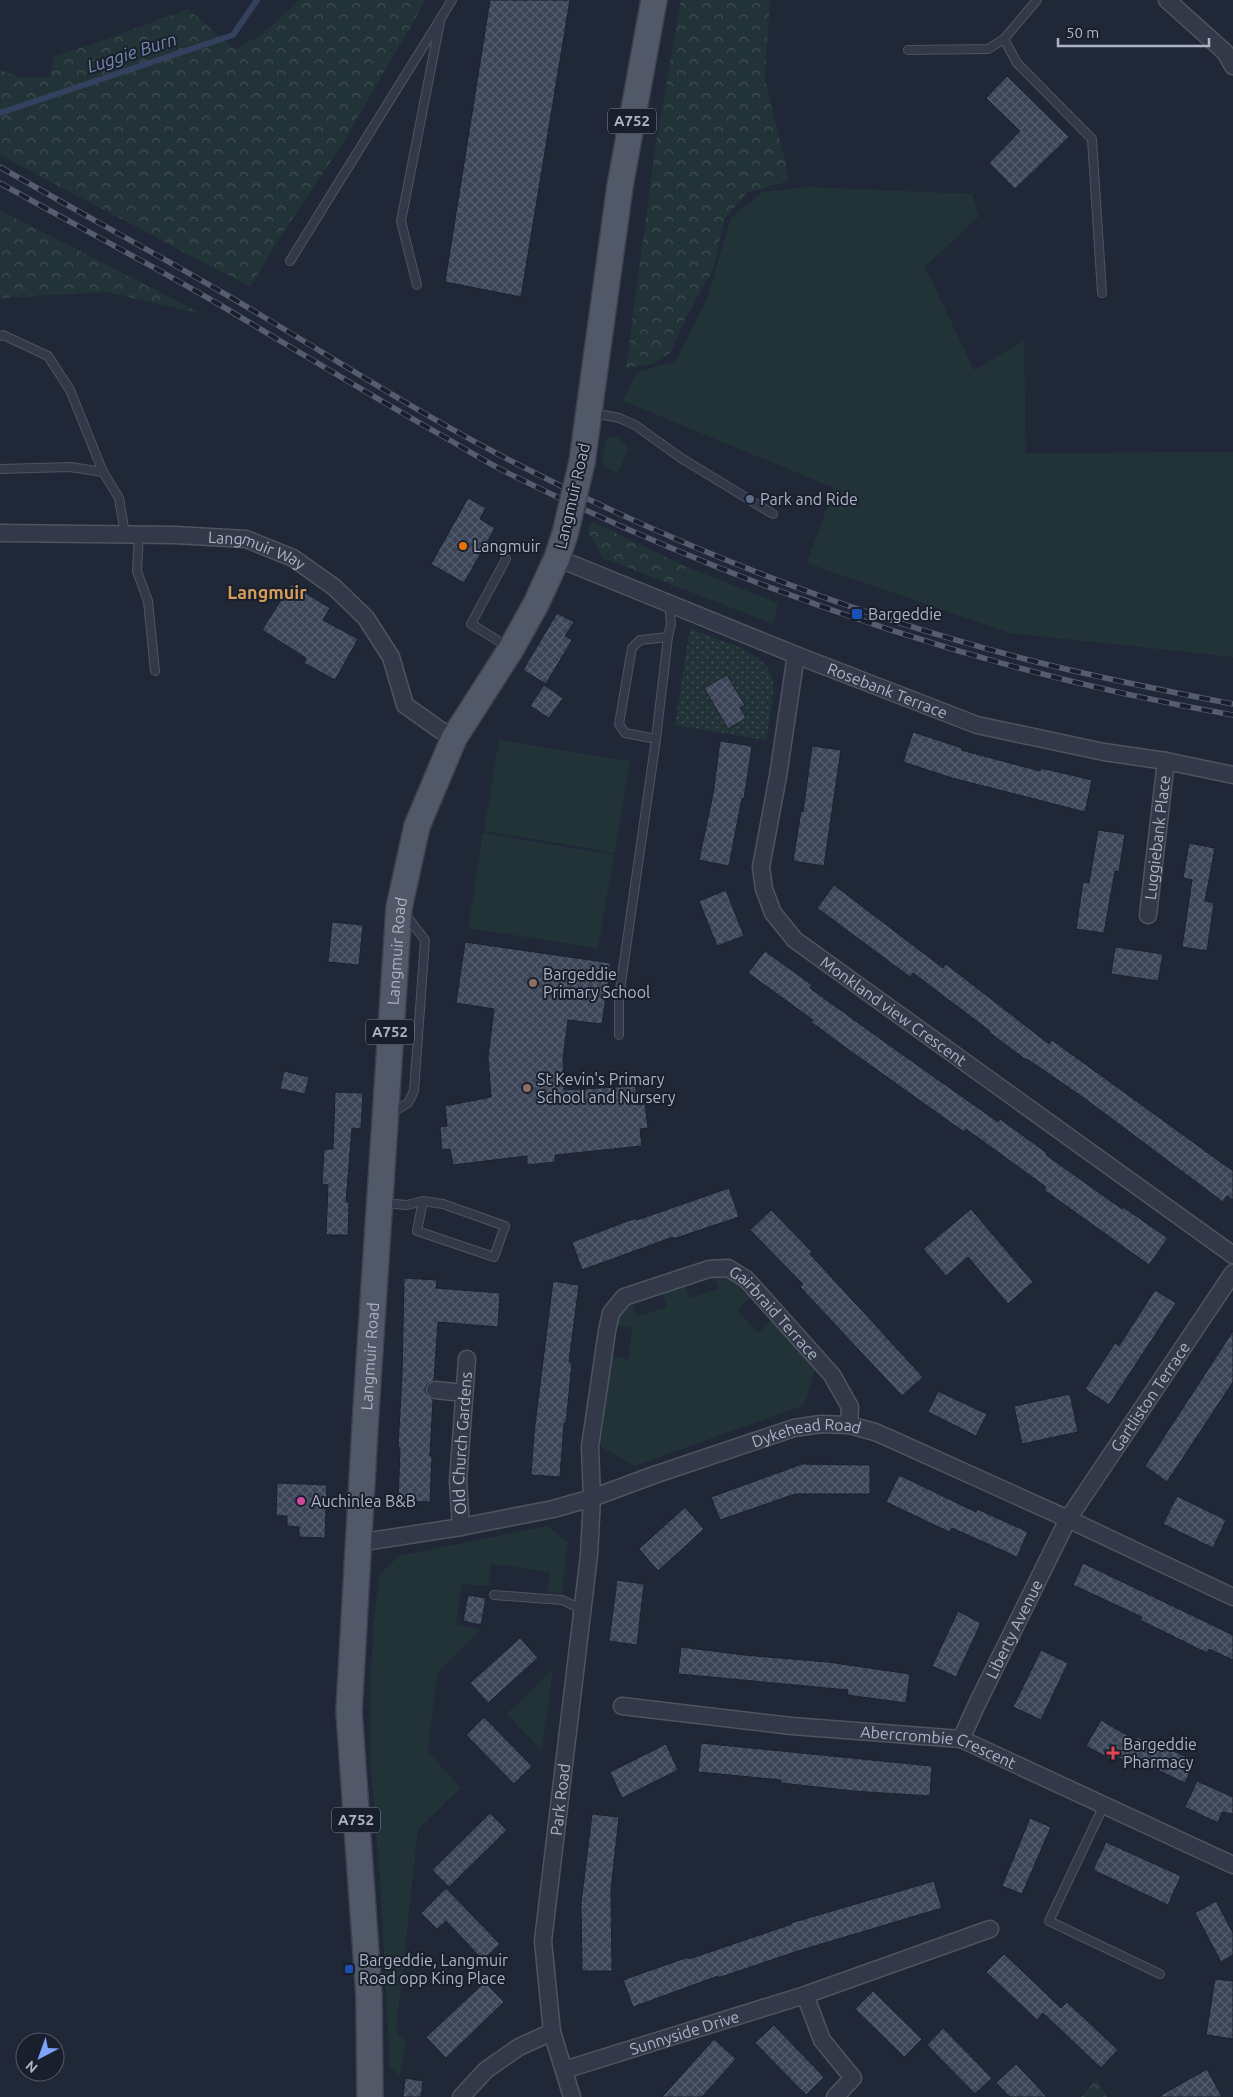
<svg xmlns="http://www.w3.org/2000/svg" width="1233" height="2097" font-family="Ubuntu,sans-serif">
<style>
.grass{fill:#223338}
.forest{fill:url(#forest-crowns)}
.garden{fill:url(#garden-dots)}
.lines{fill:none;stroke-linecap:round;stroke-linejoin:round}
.stream{stroke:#33415f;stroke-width:6}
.building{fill:url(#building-cross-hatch);stroke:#1b212e}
.service-casing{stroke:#4e5462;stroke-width:10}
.minor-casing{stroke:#4e5462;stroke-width:19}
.primary-casing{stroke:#3d4351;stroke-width:28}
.service{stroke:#333948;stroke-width:8}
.minor{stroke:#333948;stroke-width:16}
.primary{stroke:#515868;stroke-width:25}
.rail-casing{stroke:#555d6f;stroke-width:5.5}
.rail{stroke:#191f2c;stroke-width:4;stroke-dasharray:11;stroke-linecap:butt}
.primary-bridge-casing{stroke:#3d4351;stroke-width:28;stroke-linecap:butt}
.primary-bridge{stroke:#515868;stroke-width:25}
.service-dot{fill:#5c6f8a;stroke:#191f2c;stroke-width:2}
.food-dot{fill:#e8710a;stroke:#191f2c;stroke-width:2}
.transit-dot{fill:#1a4fb4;stroke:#191f2c;stroke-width:2}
.education-dot{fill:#8d6e63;stroke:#191f2c;stroke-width:2}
.hotel-dot{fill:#d1479c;stroke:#191f2c;stroke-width:2}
.health-dot{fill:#e0444e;stroke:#191f2c;stroke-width:2}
.labels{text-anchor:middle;stroke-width:4;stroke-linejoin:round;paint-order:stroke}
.shield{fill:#191f2c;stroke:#818796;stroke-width:1}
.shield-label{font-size:15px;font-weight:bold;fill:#adb4c4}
.street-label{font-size:16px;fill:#adb4c4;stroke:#191f2c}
.poi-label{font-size:16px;fill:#adb4c4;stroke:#191f2c;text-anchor:start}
.water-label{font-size:18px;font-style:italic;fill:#7487ad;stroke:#191f2c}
.neighbourhood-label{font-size:18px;font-weight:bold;fill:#d49b59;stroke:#191f2c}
</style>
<defs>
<pattern id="forest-crowns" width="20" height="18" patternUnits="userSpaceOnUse" patternTransform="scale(1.25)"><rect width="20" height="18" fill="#223338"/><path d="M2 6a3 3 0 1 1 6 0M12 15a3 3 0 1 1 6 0" fill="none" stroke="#3f4e53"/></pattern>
<pattern id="garden-dots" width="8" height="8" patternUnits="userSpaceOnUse" patternTransform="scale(1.25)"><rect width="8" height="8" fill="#223338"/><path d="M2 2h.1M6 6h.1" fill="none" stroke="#3f4e53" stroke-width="1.8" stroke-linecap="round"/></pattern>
<pattern id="building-cross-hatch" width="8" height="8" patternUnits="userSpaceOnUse" patternTransform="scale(1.25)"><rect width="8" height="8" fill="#3b4557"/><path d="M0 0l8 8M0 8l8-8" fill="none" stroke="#555d6e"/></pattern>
</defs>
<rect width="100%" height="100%" fill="#202737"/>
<g class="grass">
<polygon points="808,187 972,194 979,216 925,267 974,370 1024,341 1026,453 1233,452 1233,657 1009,633 807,563 834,488 623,401 637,372 676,361 707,299 731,218 762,192"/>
<polygon points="611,437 619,437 628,449 618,473 603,466 602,463 605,441"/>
<polygon points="685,566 778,603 773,624 683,589"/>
<polygon points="499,740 630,761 615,853 484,831"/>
<polygon points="483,833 614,855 598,948 468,928"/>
<polygon points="725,1271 751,1297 737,1310 758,1333 772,1320 815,1370 804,1405 635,1466 601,1447 610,1356 628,1359 632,1328 614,1325 631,1301 637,1316 667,1307 662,1289 683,1282 689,1298 719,1289 712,1272"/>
<polygon points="547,1526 568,1542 562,1594 547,1592 550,1572 491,1564 488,1586 462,1584 456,1624 480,1630 437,1673 428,1752 461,1788 418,1829 396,2032 406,2043 400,2075 390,2068 380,1879 371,1770 370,1684 375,1607 380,1574 399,1556"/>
<polygon points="553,1669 542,1751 507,1714"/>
</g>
<g class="forest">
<polygon points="299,0 426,0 341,146 282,234 250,287 0,155 0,70 19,77 50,77 54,56 90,45 188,9 234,49 260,36"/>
<polygon points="681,0 770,0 765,81 785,160 788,181 748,192 724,220 713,270 686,317 671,352 652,364 626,368 655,149"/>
<polygon points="0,210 202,314 107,292 0,298"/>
<polygon points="591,521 685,566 683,589 603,558 588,532"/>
<polygon points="1097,2079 1107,2097 1081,2097"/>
</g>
<path class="garden" d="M690,629C715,639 772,652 773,683C774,699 769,724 766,740L675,725Z"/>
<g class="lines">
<polyline class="stream" points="0,113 233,35 257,0"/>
</g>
<g class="building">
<polygon points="490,0 570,0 521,297 445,282"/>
<polygon points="1007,76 1069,137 1015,189 989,163 1020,131 986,98"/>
<polygon points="468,498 486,508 480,519 495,528 464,583 431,564"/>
<polygon points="291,584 330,608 323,620 358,639 335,680 304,663 306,658 262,630"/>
<polygon points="557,613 574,622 565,636 572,640 546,684 523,670"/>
<polygon points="727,675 745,705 740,708 746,718 728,729 704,688"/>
<polygon points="544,685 563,698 549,718 530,706"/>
<polygon points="913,732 962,748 961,750 1040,771 1041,768 1092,780 1085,812 952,778 903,762"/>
<polygon points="720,741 752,746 744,799 742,798 729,866 699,860 713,794"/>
<polygon points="812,746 841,750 824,866 793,861 801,811 803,812"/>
<polygon points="1098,830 1125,834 1119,872 1115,871 1104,933 1076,929 1083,882 1089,883"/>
<polygon points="1189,843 1215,848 1205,901 1214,903 1207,951 1182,947 1192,880 1183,878"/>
<polygon points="834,885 943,968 946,964 1049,1044 1052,1040 1233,1171 1233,1200 1227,1196 1223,1202 1084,1098 1027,1059 1026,1060 989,1032 990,1031 913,973 910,977 817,908"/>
<polygon points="726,890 744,936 717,946 699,901"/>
<polygon points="332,922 363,925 359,965 328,962"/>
<polygon points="465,942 611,963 602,1024 568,1020 563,1059 564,1090 636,1086 637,1104 645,1104 648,1128 640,1129 642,1146 555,1155 555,1162 527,1165 527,1156 453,1165 450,1149 442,1150 440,1127 447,1126 445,1106 491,1097 488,1057 494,1009 456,1003"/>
<polygon points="1115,947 1163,954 1158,981 1111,974"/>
<polygon points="765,951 812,985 810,988 882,1040 998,1122 1000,1119 1047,1153 1046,1155 1122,1209 1123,1207 1168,1238 1149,1265 1044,1190 1046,1187 966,1129 964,1132 849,1050 811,1022 813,1020 748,973"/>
<polygon points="284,1071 309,1077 305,1094 280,1089"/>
<polygon points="335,1092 363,1093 361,1129 352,1128 346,1202 349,1202 348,1235 326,1235 328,1185 322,1184 324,1149 333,1149"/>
<polygon points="729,1188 739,1217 673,1239 673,1237 582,1270 572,1242 636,1218 637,1220"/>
<polygon points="971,1209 1033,1282 1008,1304 968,1257 946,1276 923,1249"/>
<polygon points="771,1210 812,1252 810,1254 923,1377 902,1396 800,1287 803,1284 750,1230"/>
<polygon points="404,1278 437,1280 436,1288 500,1293 498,1327 438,1322 434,1380 427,1384 425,1389 426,1394 433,1400 430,1456 432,1456 430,1502 398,1501 400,1448 398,1447 402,1375"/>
<polygon points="553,1281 579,1285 569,1362 572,1363 566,1423 564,1423 560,1477 531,1475 534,1433"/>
<polygon points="1155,1290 1176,1303 1109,1405 1085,1389 1115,1343 1119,1346"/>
<polygon points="1233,1331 1233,1382 1167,1482 1145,1466"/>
<polygon points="938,1391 987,1414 976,1436 928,1412"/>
<polygon points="1070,1394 1078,1432 1022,1444 1014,1406"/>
<polygon points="802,1464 870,1465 870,1494 795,1494 720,1520 711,1497"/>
<polygon points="899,1475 976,1512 977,1509 1028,1532 1017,1557 952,1528 949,1532 886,1502"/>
<polygon points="277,1483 327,1485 325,1538 299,1537 299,1527 287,1526 287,1516 276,1516"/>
<polygon points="1177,1496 1226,1520 1213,1548 1163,1524"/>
<polygon points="685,1507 704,1529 658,1571 639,1549"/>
<polygon points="1083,1563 1233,1635 1233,1660 1209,1649 1207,1653 1140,1620 1142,1617 1073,1585"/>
<polygon points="617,1580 644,1584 637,1645 609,1641"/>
<polygon points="468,1595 486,1598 481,1625 463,1621"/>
<polygon points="958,1611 981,1623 956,1677 932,1666"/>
<polygon points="520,1638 538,1658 488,1703 470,1683"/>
<polygon points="681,1647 744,1655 828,1662 910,1674 906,1703 847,1695 848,1690 678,1674"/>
<polygon points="1041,1650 1068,1663 1041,1720 1013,1707"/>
<polygon points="484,1717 532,1766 514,1784 466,1735"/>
<polygon points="1101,1720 1135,1740 1137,1737 1164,1749 1165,1747 1195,1761 1185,1783 1149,1766 1146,1771 1113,1755 1110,1759 1086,1746"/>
<polygon points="701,1743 932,1766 930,1796 853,1791 781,1783 781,1780 698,1772"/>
<polygon points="666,1744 678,1770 622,1798 610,1772"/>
<polygon points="1197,1781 1233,1797 1233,1814 1222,1812 1218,1823 1185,1807"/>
<polygon points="490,1813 507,1830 449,1887 432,1870"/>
<polygon points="592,1814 619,1817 611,1890 612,1971 582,1971 581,1903"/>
<polygon points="1030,1818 1051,1827 1022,1894 1002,1886"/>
<polygon points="1106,1842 1181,1876 1168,1905 1093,1870"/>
<polygon points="934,1881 942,1908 798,1951 718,1978 718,1976 633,2007 623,1980 688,1957 689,1959 792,1924 791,1923"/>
<polygon points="446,1888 500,1944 483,1960 446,1921 437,1929 421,1913"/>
<polygon points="1216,1901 1233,1933 1233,1955 1221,1962 1195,1913"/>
<polygon points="1004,1954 1061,2008 1067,2002 1118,2050 1101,2068 1043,2013 1037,2020 986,1972"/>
<polygon points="1215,1979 1233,1981 1233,2039 1206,2035"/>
<polygon points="485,1982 504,2002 446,2058 426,2037"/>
<polygon points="873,1991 922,2039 904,2057 855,2009"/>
<polygon points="774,2025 824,2077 806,2095 755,2043"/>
<polygon points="943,2028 992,2078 975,2094 927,2045"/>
<polygon points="714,2039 736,2059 702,2097 662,2097"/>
<polygon points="1016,2064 1047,2097 1010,2097 996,2083"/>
<polygon points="1207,2069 1222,2097 1158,2097"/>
<polygon points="405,2078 423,2081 421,2097 403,2097"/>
</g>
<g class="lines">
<defs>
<g id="service">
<polyline points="1004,39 1037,0"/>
<polyline points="908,50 988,49 1004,39 1017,63 1092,139 1102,293"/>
<polyline points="290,261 452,0"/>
<polyline points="417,285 401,221 440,22"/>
<polyline points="0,336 3,335 48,356 70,390 103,472"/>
<polyline points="593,413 619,418 635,425 681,458 773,514"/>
<polyline points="0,469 70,467 103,472 119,498 125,534"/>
<polyline points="139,535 137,571 148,601 155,671"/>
<polyline points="506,559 471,624 508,647"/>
<polyline points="668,637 671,624 669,604"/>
<polyline points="619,1035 619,997 656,739 668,637 640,640 632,648 619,724 625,733 656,739"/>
<polyline points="391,1113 408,1103 414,1091 425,940 404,913"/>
<polyline points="382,1203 407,1205 423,1201 443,1204 505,1226 494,1257 417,1231 423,1201"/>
<polyline points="494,1595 562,1600 583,1610"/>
<polyline points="1104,1805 1049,1921 1160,1974"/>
</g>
<g id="minor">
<polyline points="1167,0 1225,52 1233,66"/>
<path id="s1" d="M0,533L175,535L246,539L293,558L334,587L366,618L391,657L405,705L440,730L454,738"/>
<path id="s2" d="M557,558L796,655L977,725L1104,752L1166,761L1233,775"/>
<path id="s3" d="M796,655L778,776L761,867L764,889L773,913L795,940L1233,1255"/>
<path id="s4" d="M1148,915L1166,761"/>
<polyline points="435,1390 464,1393"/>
<path id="s5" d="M461,1527L458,1481L467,1359"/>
<path id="s6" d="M357,1543L461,1527L553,1509L592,1498L654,1475L794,1428L821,1424L849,1425L875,1432L891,1439L1068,1519L1233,1597"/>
<path id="s7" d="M622,1706L792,1726L961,1739L1233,1865"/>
<path id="s8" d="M961,1739L978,1702L1068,1519L1233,1273"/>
<polyline points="805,1995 822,2040 853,2078 835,2097"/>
<path id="s9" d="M564,2070L805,1995L990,1929"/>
<polyline points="461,2097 486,2070 519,2047 552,2032"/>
<path id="s10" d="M572,2097L552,2032L543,1941L589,1555L592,1498L590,1447L607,1331L611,1313L624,1297L709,1269L728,1268L746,1279L832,1375L850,1407L849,1425"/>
</g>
<g id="primary">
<polyline points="582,462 620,186 654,0"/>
<path id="s11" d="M370,2097L369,1996L349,1711L366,1410L399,908L417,826L454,738L511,649L536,604L557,558L565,534"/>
</g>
</defs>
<use href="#service" class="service-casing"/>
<use href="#minor" class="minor-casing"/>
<use href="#primary" class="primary-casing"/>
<use href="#service" class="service"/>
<use href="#minor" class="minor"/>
<use href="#primary" class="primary"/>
<defs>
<g id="rail">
<path d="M0,167C75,210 151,251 225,294C323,351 418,414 519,465C683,549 855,616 1033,661C1099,678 1166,691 1233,704"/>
<path d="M0,183C73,224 148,263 220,305C296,350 371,396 448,439C470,452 491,465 514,476C741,588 983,672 1233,715"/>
</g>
</defs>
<use href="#rail" class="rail-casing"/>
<use href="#rail" class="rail"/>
<defs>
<polyline id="primary-bridge" points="565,534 582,462"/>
</defs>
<use href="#primary-bridge" class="primary-bridge-casing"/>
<use href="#primary-bridge" class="primary-bridge"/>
</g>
<circle class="service-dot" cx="750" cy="499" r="5"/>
<circle class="food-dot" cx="463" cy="546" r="5"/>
<g class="transit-dot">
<rect x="851" y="608" width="12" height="12" rx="2.5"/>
<rect x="344" y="1964" width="10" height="10" rx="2.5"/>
</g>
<g class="education-dot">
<circle cx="533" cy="983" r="5"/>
<circle cx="527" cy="1088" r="5"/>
</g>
<circle class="hotel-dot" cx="301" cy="1501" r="5"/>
<path class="health-dot" d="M1110.5 1745.5h5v5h5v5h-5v5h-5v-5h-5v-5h5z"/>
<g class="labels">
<g class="shield">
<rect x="608" y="108.5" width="48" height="25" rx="4"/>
<rect x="366" y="1019.5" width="48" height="25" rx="4"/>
<rect x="332" y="1807.5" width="48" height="25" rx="4"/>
</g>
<g class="shield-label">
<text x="632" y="126">A752</text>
<text x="390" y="1037">A752</text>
<text x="356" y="1825">A752</text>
</g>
<g class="street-label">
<text transform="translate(572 496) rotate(-77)" y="6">Langmuir Road</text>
<text dy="6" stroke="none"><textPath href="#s1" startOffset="259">Langmuir Way</textPath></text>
<text dy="6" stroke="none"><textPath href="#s2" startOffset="356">Rosebank Terrace</textPath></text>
<text dy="6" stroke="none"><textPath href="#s4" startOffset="78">Luggiebank Place</textPath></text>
<text dy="6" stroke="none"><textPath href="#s11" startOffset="1148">Langmuir Road</textPath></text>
<text dy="6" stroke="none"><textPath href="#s3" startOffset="419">Monkland view Crescent</textPath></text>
<text dy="6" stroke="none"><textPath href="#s10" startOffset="986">Gairbraid Terrace</textPath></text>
<text dy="6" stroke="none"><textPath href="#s11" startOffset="742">Langmuir Road</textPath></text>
<text dy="6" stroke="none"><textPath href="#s8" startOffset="392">Gartliston Terrace</textPath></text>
<text dy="6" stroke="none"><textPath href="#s6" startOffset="465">Dykehead Road</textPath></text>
<text dy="6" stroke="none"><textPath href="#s5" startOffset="84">Old Church Gardens</textPath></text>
<text dy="6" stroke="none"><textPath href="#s8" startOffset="122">Liberty Avenue</textPath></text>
<text dy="6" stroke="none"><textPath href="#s7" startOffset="320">Abercrombie Crescent</textPath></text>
<text dy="6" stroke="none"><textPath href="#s10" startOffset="302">Park Road</textPath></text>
<text dy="6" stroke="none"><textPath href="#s9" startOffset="126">Sunnyside Drive</textPath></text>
</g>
<g class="poi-label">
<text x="760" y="505">Park and Ride</text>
<text x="473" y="552">Langmuir</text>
<text x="868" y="620">Bargeddie</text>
<text x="543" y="980">Bargeddie<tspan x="543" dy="18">Primary School</tspan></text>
<text x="537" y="1085">St Kevin's Primary<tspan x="537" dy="18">School and Nursery</tspan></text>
<text x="311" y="1507">Auchinlea B&amp;B</text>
<text x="1123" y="1750">Bargeddie<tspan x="1123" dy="18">Pharmacy</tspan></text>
<text x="359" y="1966">Bargeddie, Langmuir<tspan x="359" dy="18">Road opp King Place</tspan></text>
</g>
<g class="water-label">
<text transform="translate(132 53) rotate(-18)" y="6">Luggie Burn</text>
</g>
<g class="neighbourhood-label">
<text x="267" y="599">Langmuir</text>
</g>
</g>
<g transform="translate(40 2057) rotate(221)"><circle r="24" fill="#191f2c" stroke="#545b69"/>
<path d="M0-4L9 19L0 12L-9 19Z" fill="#7ea1f9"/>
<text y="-8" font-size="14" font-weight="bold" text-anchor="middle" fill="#adb4c4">N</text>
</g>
<path d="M1058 38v8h151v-8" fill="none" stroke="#adb4c4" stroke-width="2.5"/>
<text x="1066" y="38" font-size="15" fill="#adb4c4" stroke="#191f2c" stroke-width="4" paint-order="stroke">50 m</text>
</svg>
